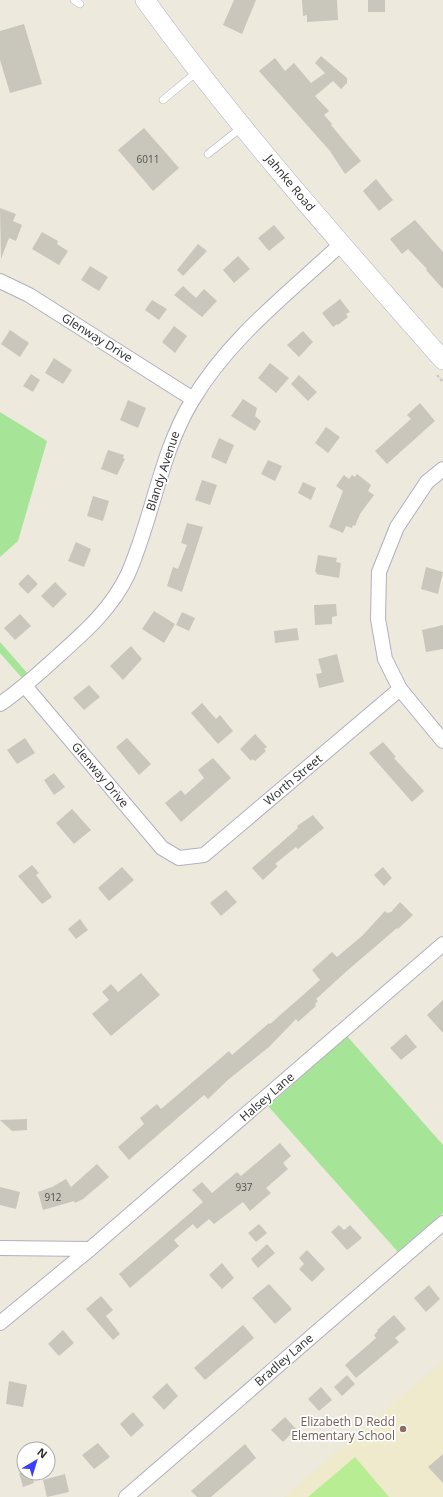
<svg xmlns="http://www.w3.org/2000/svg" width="443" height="1497" font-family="'Open Sans',sans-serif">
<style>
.education{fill:#efeacc}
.green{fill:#a6e598}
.pitch{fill:#b9ed94}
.building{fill:#c9c7bc}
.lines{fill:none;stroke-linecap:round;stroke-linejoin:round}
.lane-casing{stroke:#b1b1bf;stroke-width:8}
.street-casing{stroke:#b1b1bf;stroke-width:16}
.secondary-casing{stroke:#b1b1bf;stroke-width:20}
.path{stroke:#ccc;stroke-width:2.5;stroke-dasharray:3 2;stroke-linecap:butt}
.lane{stroke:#fff;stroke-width:7}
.street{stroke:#fff;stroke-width:14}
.secondary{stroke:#fff;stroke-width:19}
.education-dot{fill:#8d6e63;stroke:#fff;stroke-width:1.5}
.labels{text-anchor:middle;stroke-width:3.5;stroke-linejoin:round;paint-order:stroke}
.number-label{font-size:10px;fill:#52524f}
.street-label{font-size:12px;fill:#2b2b2b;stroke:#fff}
.education-label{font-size:12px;fill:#785e54;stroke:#fff;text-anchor:end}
</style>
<rect width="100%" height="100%" fill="#ede9dd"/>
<polygon class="education" points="443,1361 443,1497 284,1497"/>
<g class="green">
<polygon points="0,412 47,441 18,541 0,557"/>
<polygon points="0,642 28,674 23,679 0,653"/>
<polygon points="347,1036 443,1145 443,1213 398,1252 268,1106"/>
</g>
<polygon class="pitch" points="355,1457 389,1497 308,1497"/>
<g class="building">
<polygon points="234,0 256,0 242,34 223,25"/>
<polygon points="302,0 337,0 338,20 307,22 307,15 303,16"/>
<rect x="368" y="0" width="17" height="12"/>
<polygon points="24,24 42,84 10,93 0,60 0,31"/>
<polygon points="321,56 347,78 347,83 341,89 333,81 315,96 329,111 324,115 332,124 331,125 361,161 345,174 330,151 259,71 275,58 285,71 294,63 311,83 325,73 315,63"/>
<polygon points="144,128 179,168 153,191 118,150"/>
<polygon points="376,179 393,200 379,211 363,191"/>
<polygon points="0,208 16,214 13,221 22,225 16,241 9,238 1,259"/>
<polygon points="415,220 443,252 443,289 426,270 427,269 408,249 402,254 390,239"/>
<polygon points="274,225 285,238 269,251 258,238"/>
<polygon points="42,232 58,241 57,244 68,251 59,265 32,249"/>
<polygon points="198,244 207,251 183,276 177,270"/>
<polygon points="238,256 250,269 234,283 223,270"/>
<polygon points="90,266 108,277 99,291 81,280"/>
<polygon points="183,286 196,298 204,289 217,301 202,317 174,295"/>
<polygon points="340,299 350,312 346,314 348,317 338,325 337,324 333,327 322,313"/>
<polygon points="152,300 167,309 159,320 145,310"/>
<polygon points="174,326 187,336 175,353 162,342"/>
<polygon points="10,330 29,343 20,357 1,344"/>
<polygon points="303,331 313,342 299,357 287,345"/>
<polygon points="54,358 72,370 63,384 45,373"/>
<polygon points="270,363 289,378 276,393 258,378"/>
<polygon points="31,374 40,380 33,392 23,386"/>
<polygon points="299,375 317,392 308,401 291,384"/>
<polygon points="243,399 257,408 255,416 261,421 255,431 231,416"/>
<polygon points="128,400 146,408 138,428 120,420"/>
<polygon points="420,403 435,421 387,464 375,451 411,419 407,415"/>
<polygon points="326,427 340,437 328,453 315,443"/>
<polygon points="219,438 234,445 226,464 211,457"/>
<polygon points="108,450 124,455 123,458 125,459 117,475 101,469"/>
<polygon points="268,460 282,466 275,481 261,474"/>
<polygon points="357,474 371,485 368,491 374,495 360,514 355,526 353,525 352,528 346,526 343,533 329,527 343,491 336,486 344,475 349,479 352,475 355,477"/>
<polygon points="202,480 217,485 210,505 195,500"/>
<polygon points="303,482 316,488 311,500 298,493"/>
<polygon points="93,496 109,501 103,521 87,516"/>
<polygon points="187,523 203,527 182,592 167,586 173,567 178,569 187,545 181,543"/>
<polygon points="76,542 91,549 84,567 68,561"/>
<polygon points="318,555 337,558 336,562 341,563 339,578 316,574 317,572 315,572"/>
<polygon points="426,567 443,572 438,594 421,589"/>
<polygon points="28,574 38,584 28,594 18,584"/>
<polygon points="55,582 67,594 53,608 41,596"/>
<polygon points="336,604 337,616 332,617 332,624 315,625 314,605"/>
<polygon points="154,611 175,624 164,643 142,629"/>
<polygon points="182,612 195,618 189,631 176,625"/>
<polygon points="20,614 31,626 15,640 4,628"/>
<polygon points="443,625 443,649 426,652 422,630"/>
<polygon points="297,628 299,640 275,643 274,631"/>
<polygon points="131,646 142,659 123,680 110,666"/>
<polygon points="337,654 344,682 319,688 316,674 322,673 318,659"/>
<polygon points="89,685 100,697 84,710 73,698"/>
<polygon points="202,703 216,719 220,715 233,731 218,744 191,713"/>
<polygon points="255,734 267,747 264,749 266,751 255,761 252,759 251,761 240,749"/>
<polygon points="25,738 35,753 17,764 7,750"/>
<polygon points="127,738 151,764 139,775 116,747"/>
<polygon points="383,742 396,757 394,758 424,791 412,802 369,753"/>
<polygon points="213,758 231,778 181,822 165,803 181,790 185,795 204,778 198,770"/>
<polygon points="54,773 65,787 54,795 44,780"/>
<polygon points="72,809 91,830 74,844 56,823"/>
<polygon points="313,815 324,828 298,849 296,847 275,864 278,866 263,880 252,868 298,828 297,826"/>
<polygon points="32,865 39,873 36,875 52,897 42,904 18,876"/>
<polygon points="122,867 134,880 109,901 98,888"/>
<polygon points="383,867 392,878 384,886 374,875"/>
<polygon points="226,890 237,902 221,916 210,903"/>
<polygon points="400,902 413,915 398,929 397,928 348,970 316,999 318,1001 315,1004 316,1006 298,1022 296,1019 269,1047 229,1079 208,1099 204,1095 129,1160 118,1147 144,1124 140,1118 157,1104 161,1109 229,1051 232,1055 269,1023 270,1024 320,980 312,970 332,952 337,957 362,936 385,911 387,913 391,912"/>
<polygon points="80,919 88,930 76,939 68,929"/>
<polygon points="141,973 160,995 111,1036 92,1014 109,1000 102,992 111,984 118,992"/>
<polygon points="443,1000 443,1033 427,1015"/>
<polygon points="406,1034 417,1047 401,1060 390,1048"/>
<polygon points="27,1119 27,1130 12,1131 0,1120"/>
<polygon points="280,1143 291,1156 283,1163 288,1169 266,1188 271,1193 250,1211 243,1202 214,1224 209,1219 197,1229 193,1224 174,1240 179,1246 130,1288 119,1274 203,1202 192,1190 202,1182 212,1193 237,1172 241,1176"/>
<polygon points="97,1164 109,1177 83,1199 75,1203 74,1201 43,1210 38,1192 52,1187 66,1179 71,1187"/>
<polygon points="0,1187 20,1192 16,1209 0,1205"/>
<polygon points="259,1224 267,1233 256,1242 248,1233"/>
<polygon points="339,1225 344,1230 350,1225 362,1238 347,1250 331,1232"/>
<polygon points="267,1244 275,1253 258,1268 251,1259"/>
<polygon points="307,1250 325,1269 312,1282 299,1269 304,1264 299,1258"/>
<polygon points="222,1263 234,1278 222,1289 209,1275"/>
<polygon points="269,1284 292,1309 275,1324 252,1298"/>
<polygon points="429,1285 440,1299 426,1312 414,1298"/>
<polygon points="101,1296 113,1310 106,1316 120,1334 113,1340 86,1309"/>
<polygon points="394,1315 406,1329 395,1338 399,1342 356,1378 345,1365 376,1338 374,1335 378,1331 377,1330"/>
<polygon points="243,1325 254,1338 205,1380 204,1379 194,1368"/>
<polygon points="63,1330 74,1343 59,1356 48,1344"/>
<polygon points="347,1375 355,1384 342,1396 334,1387"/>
<polygon points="9,1381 27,1385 23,1407 6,1404"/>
<polygon points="167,1383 178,1396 164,1410 152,1397"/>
<polygon points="321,1387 332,1400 319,1411 308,1399"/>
<polygon points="133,1412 144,1425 131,1437 120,1424"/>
<polygon points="285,1417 296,1429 283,1442 271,1430"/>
<polygon points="98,1443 110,1457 94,1469 82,1455"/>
<polygon points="245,1444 256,1458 211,1497 197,1497 191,1491"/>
<polygon points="443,1454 443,1483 428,1467"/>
<polygon points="19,1473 31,1473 34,1483 23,1487"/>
<polygon points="65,1474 69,1492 47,1497 43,1480"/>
</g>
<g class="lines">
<defs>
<g id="lane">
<polyline points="74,0 80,4"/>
<polyline points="163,100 198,71"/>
<polyline points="208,154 242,127"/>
</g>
<g id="street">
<polyline points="0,281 29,295 193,399"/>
<polyline points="443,469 427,482 397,527 379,572 378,619 385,659 400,689 443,741"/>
<polyline points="25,686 162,848 179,858 204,855 400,689"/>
<path d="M0,704C21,690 39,673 58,656C86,631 112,608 128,574C153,517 160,454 192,401C229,338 289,293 341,244"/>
<polyline points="0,1248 90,1249 443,944"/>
<polyline points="0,1323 90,1249"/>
<polyline points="126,1497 443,1223"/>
</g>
<path id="secondary" d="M145,0C236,126 340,243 443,360"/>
</defs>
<use href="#lane" class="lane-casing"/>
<use href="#street" class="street-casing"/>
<use href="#secondary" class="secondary-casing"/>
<polyline class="path" points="437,375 443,382"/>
<use href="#lane" class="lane"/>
<use href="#street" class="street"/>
<use href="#secondary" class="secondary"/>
</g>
<circle class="education-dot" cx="403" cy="1429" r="4"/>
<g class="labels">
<g class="number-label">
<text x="148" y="163">6011</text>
<text x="244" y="1191">937</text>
<text x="53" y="1201">912</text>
</g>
<g class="street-label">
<text transform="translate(290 183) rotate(50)" y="4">Jahnke Road</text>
<text transform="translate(97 338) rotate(32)" y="4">Glenway Drive</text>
<text transform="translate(163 471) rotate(-72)" y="4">Blandy Avenue</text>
<text transform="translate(100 775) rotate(50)" y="4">Glenway Drive</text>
<text transform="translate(293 780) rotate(-40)" y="4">Worth Street</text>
<text transform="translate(267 1097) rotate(-41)" y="4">Halsey Lane</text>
<text transform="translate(284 1360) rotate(-41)" y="4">Bradley Lane</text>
</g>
<g class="education-label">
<text x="395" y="1426">Elizabeth D Redd<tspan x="395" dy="14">Elementary School</tspan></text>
</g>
</g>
<g transform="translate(36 1461) rotate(38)"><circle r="19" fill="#ffffff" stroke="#aaaaaa"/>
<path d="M0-3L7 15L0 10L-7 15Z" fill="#393eff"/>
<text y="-6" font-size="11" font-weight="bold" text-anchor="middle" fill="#2b2b2b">N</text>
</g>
</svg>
